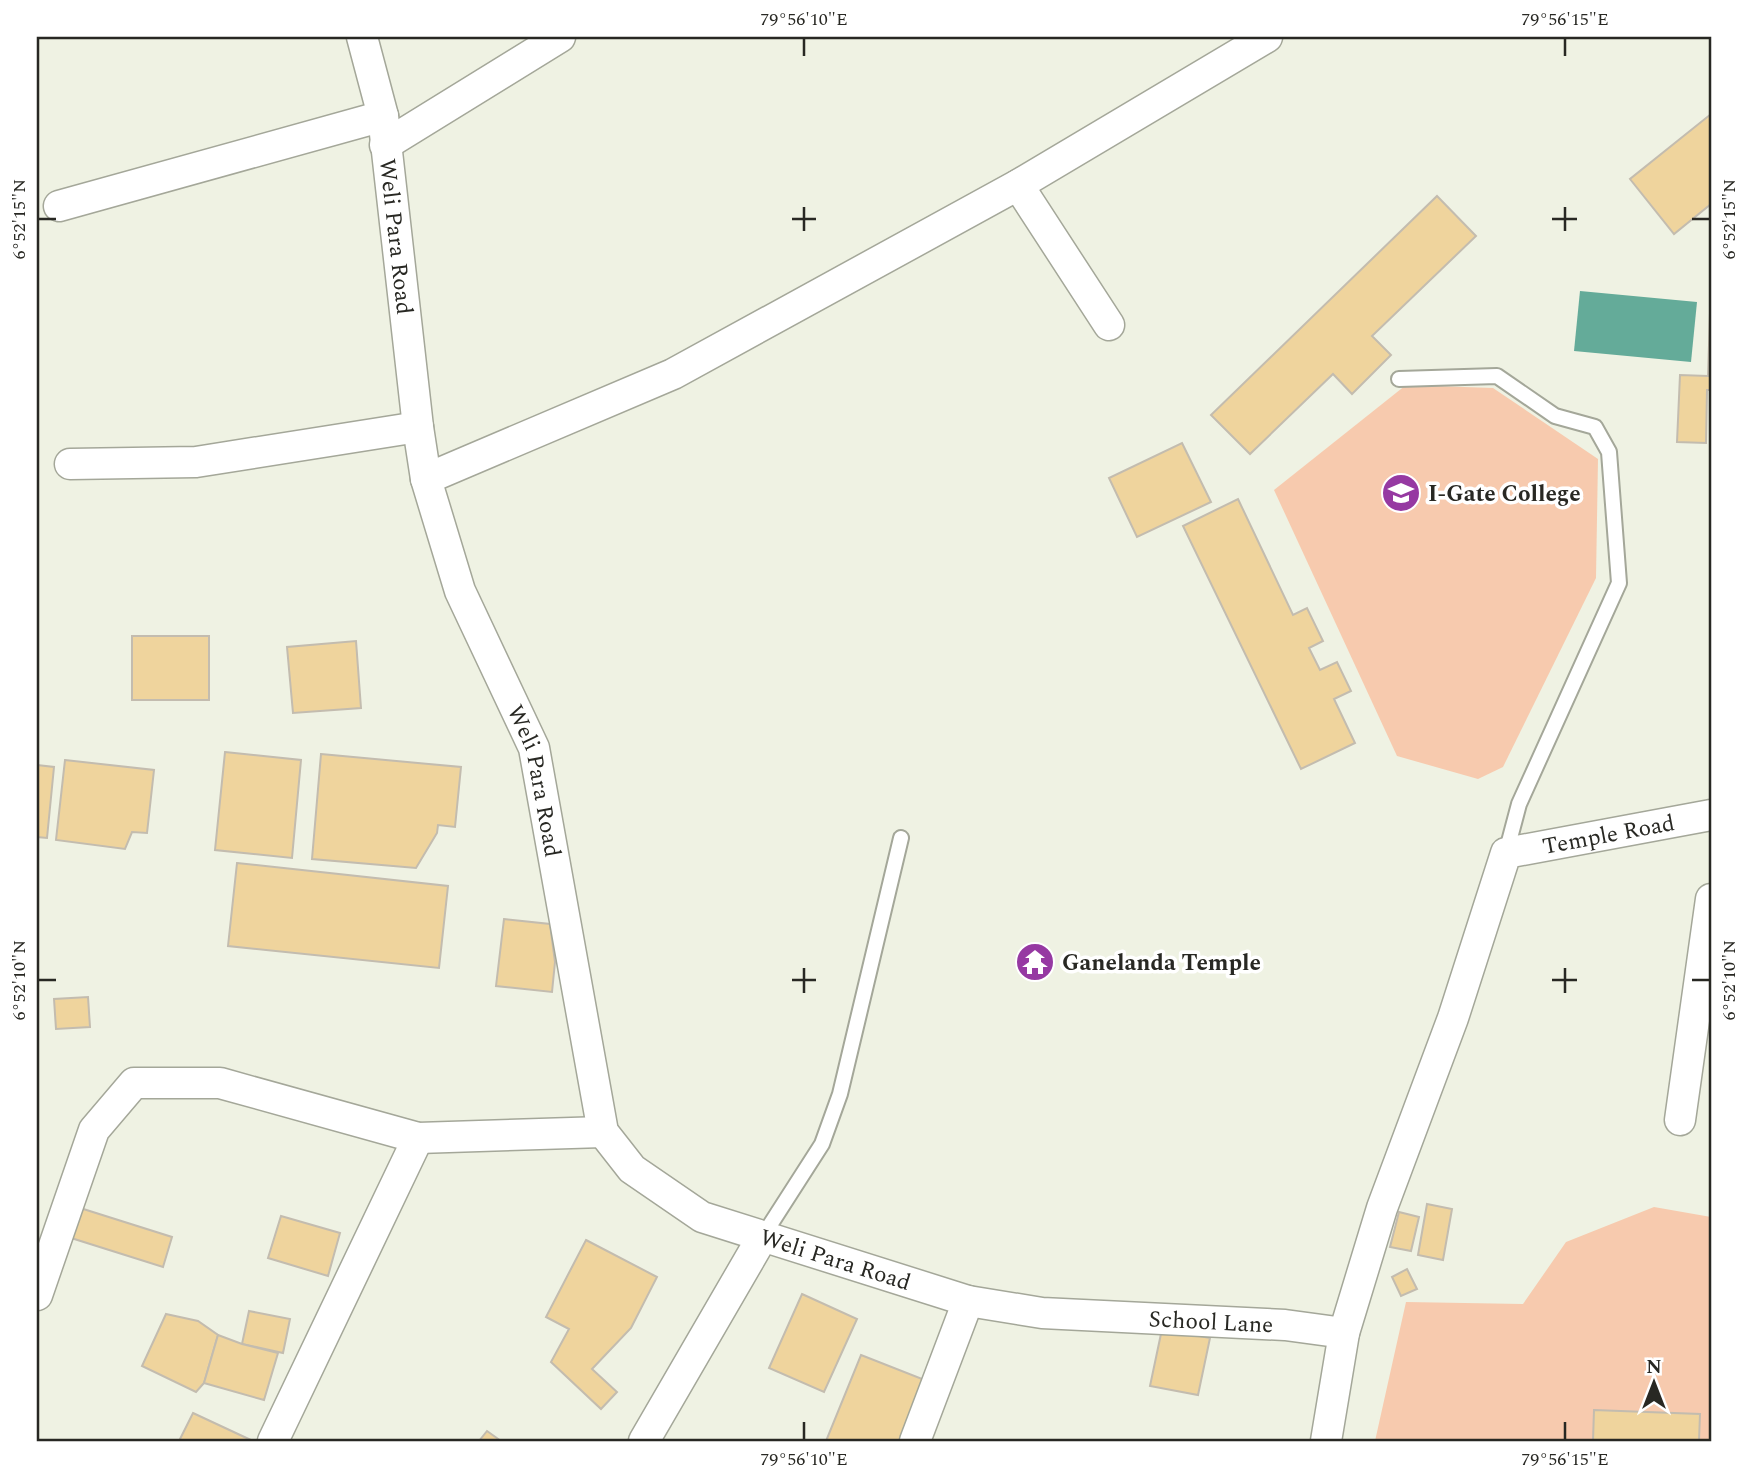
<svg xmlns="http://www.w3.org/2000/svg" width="1748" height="1478" font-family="Spectral,serif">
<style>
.green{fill:#f7caae}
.water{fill:#64ab99}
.building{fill:#efd49d;stroke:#c3bcaf;stroke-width:2}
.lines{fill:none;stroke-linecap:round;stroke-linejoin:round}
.lane-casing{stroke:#a4a799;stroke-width:18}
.street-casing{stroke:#a4a799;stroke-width:33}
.lane{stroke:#fff;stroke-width:14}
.street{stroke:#fff;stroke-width:30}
.ticks{fill:none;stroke:#282823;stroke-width:2.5}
.labels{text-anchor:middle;stroke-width:7;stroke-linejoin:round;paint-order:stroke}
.street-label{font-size:23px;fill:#282823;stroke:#fff}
.poi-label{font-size:23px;font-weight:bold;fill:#282823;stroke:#fff;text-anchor:start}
.neatline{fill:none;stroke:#282823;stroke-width:2.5}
.ticks-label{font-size:18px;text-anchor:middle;fill:#282823}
</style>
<rect width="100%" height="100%" fill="#eff2e3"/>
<g class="green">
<polygon points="1406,385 1493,388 1598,459 1596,578 1503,767 1478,779 1397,756 1274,490"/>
<polygon points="1654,1207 1711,1217 1711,1441 1375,1441 1406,1302 1523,1304 1566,1242"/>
</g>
<polygon class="water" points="1580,291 1697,302 1691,362 1574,351"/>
<g class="building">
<polygon points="1711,114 1711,204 1674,234 1630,179"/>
<polygon points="1437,196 1476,236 1372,336 1391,355 1352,394 1333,374 1250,454 1211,415"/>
<polygon points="1711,282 1711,390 1707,390 1706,443 1677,442 1680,375 1708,376"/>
<polygon points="1182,443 1211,502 1137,537 1109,478"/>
<polygon points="1238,499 1293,615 1307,608 1323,641 1309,648 1320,670 1337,662 1351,691 1334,699 1355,743 1301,769 1183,526"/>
<rect x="132" y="636" width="77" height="64"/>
<polygon points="356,641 361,708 293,713 287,647"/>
<polygon points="225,752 301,760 292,858 215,850"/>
<polygon points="321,754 461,767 455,827 438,825 437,833 416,868 312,859"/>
<polygon points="65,760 154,770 147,833 132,832 125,849 56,840"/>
<polygon points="37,765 54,767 47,838 37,837"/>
<polygon points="237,863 448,886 439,968 228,946"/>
<polygon points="504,919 550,924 555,962 552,992 496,986"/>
<polygon points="88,997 90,1027 56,1029 54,999"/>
<polygon points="1427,1204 1452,1209 1443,1260 1418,1255"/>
<polygon points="77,1207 172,1237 163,1267 68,1237"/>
<polygon points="1399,1212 1419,1217 1411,1251 1390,1247"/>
<polygon points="281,1216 340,1233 328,1276 268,1258"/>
<polygon points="586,1240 657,1277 631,1328 592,1369 617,1392 601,1409 551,1362 569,1329 546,1317"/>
<polygon points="1407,1269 1417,1289 1401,1296 1392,1277"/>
<polygon points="802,1294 857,1319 824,1392 769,1368"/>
<polygon points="249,1311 290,1319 283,1353 242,1344"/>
<polygon points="166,1314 198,1321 218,1335 204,1383 196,1392 142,1366"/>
<polygon points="1162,1329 1210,1338 1198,1395 1150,1386"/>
<polygon points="218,1335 242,1344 278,1353 264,1400 204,1383"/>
<polygon points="861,1355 935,1384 912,1441 826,1441"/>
<polygon points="1594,1410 1700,1414 1699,1441 1593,1441"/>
<polygon points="193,1413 253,1441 179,1441"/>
<polygon points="487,1431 501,1441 479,1441"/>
</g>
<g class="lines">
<defs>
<g id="lane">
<polyline points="1399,379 1497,376 1555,416 1595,427 1609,452 1619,583 1519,804 1506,853"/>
<polyline points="763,1236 822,1144 840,1094 901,838"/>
</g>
<g id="street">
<path id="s1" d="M362,37L383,116L418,427L426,479L460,591L534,748L603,1132L632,1169L702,1217L968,1301L1042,1313L1285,1325L1344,1333L1326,1441"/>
<polyline points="385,145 560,37"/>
<polyline points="1018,185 1109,325"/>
<polyline points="59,206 383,116"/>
<polyline points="70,464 196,462 418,427"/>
<polyline points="426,479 673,374 1018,185 1267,37"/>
<polyline points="1680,1120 1711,899"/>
<polyline points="37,1295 94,1130 134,1083 220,1083 418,1138 603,1132"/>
<path id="s2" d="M1344,1333L1382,1208L1453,1018L1506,853L1711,815"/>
<polyline points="273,1441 418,1138"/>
<polyline points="644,1441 763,1236"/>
<polyline points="915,1441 968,1301"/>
</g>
</defs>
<use href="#lane" class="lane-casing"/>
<use href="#street" class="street-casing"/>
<use href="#lane" class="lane"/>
<use href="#street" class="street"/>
</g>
<path class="ticks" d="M804,38V56M1565,38V56M804,207V231M1565,207V231M38,219H56M792,219H816M1552,219H1577M1692,219H1710M804,968V993M1565,968V993M38,980H56M792,980H816M1552,980H1577M1692,980H1710M804,1422V1440M1565,1422V1440"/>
<defs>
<symbol id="school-disc" viewBox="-11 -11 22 22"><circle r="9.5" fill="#9639a2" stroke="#fff"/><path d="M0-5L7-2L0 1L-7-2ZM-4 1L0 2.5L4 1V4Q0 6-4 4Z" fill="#fff"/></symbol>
<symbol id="temple-disc" viewBox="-11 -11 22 22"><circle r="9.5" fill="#9639a2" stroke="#fff"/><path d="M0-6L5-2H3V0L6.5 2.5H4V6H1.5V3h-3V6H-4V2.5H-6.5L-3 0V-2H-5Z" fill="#fff"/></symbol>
</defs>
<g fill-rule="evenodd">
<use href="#school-disc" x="1379" y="471" width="44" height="44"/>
<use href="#temple-disc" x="1013" y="940" width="44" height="44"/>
</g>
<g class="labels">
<g class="street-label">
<text dy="8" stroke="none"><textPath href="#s1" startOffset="203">Weli Para Road</textPath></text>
<text dy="8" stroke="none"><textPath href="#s1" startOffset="770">Weli Para Road</textPath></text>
<text dy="8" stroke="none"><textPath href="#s2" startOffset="611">Temple Road</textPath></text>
<text dy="8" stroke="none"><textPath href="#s1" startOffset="1400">Weli Para Road</textPath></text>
<text dy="8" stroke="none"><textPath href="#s1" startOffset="1783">School Lane</textPath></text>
</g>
<g class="poi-label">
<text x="1428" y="501">I-Gate College</text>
<text x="1062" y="970">Ganelanda Temple</text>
</g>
</g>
<rect width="1748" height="1478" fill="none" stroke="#ffffff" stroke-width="77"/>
<g transform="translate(1654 1383)" stroke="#ffffff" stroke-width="5" paint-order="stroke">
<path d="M0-5L12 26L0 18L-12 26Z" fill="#282823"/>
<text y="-10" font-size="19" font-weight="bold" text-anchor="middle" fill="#282823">N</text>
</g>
<rect x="38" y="38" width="1672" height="1402" class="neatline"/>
<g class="ticks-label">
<text x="804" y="25">79°56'10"E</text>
<text x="1565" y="25">79°56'15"E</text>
<text transform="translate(19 219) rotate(-90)" y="6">6°52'15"N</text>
<text transform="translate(1729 219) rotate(-90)" y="6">6°52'15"N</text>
<text transform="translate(19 980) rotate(-90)" y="6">6°52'10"N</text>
<text transform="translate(1729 980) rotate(-90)" y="6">6°52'10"N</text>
<text x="804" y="1465">79°56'10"E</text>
<text x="1565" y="1465">79°56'15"E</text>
</g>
</svg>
